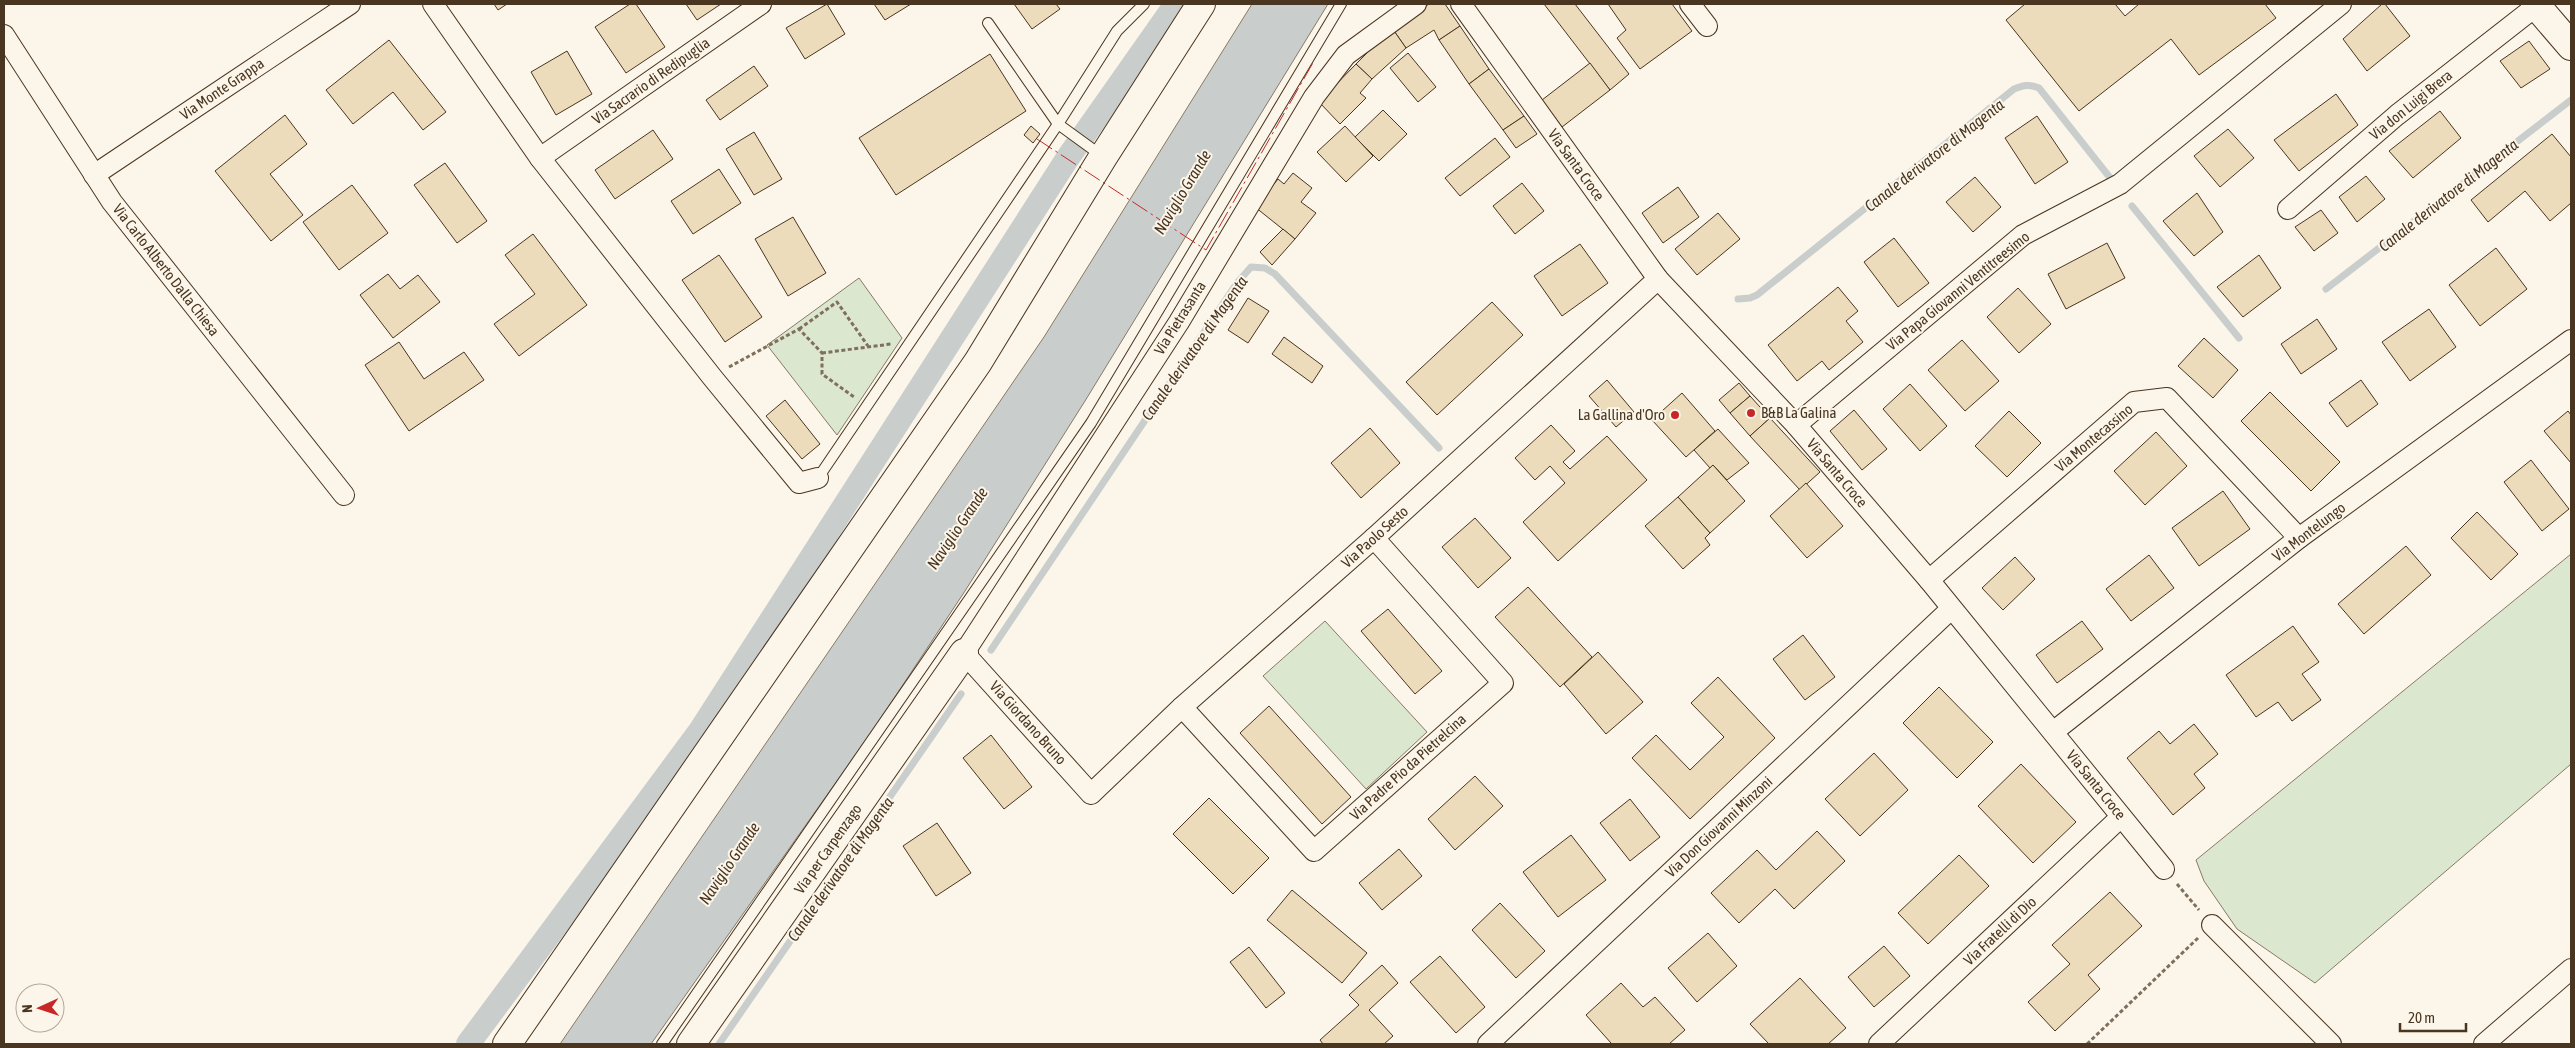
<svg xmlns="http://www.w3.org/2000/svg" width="2575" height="1048" font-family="'Asap Condensed',sans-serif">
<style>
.green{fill:#dce7d0;stroke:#887966}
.water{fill:#c9cecd;stroke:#887966}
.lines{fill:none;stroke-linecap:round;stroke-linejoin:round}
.stream{stroke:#c9cecd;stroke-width:7}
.canal{stroke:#c9cecd;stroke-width:24}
.building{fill:#ecdcbc;stroke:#4a3520}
.lane-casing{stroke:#4a3520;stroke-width:12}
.street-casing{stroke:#4a3520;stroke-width:22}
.secondary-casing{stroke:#4a3520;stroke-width:30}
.primary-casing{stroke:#4a3520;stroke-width:30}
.path{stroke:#7f6f5c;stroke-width:3;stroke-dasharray:4 2.5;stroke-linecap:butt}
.lane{stroke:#fbf6e9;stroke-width:10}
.street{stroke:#fbf6e9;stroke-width:20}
.secondary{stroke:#fbf6e9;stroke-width:28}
.primary{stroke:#fbf6e9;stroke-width:28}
.power{stroke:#c62828;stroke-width:1;stroke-dasharray:18 4 2.5 4;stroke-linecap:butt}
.poi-dot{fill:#c62828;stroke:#fbf6e9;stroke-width:2}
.labels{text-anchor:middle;stroke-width:4;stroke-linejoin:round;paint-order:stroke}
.street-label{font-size:15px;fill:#4a3520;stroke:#fbf6e9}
.poi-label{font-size:15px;fill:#4a3520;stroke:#fbf6e9;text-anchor:start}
.water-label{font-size:16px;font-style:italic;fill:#4a3520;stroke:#fbf6e9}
</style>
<rect width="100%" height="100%" fill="#fbf6e9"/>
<g class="green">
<polygon points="859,278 902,338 837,435 767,345"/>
<polygon points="2571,554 2571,764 2315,983 2237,929 2204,881 2196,860"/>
<polygon points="1325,621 1427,732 1366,789 1263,676"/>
</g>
<polygon class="water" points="1252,4 1328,4 1085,401 965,591 873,730 651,1044 560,1044 1044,337"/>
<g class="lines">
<g class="stream">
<polyline points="2132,206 2239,338"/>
<polyline points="2326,289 2571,100"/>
<path d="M1738,299L1750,298L1757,295L2014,89C2024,85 2029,84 2039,88L2111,179"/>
<polyline points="991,650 1237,283 1251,267 1265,268 1275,274 1439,448"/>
<polyline points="719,1044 961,694"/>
</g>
<polyline class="canal" points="468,1044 700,731 1067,159 1176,4"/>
</g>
<g class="building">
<polygon points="494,4 507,4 498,10"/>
<polygon points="630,4 636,4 665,47 626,73 595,27"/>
<polygon points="686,4 721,4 697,20"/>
<polygon points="827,4 845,34 805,59 786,28"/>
<polygon points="874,4 911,4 885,20"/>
<polygon points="1014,4 1056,4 1060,9 1032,29"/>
<polygon points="1429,4 1445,4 1460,26 1439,40 1434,30 1406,48 1392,28"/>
<polygon points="1544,4 1575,4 1629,74 1610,90"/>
<polygon points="1608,4 1672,4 1692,31 1640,69 1617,38 1626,30"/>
<polygon points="2025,4 2115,4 2125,16 2139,4 2265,4 2276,18 2199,75 2171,39 2079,111 2006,20"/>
<polygon points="2382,4 2385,4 2410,36 2367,71 2343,39"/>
<polygon points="1460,26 1489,69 1469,84 1439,40"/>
<polygon points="1392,28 1406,48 1372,79 1356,64"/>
<polygon points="389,40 446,112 423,130 393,92 353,124 326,90"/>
<polygon points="2529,41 2550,69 2521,88 2500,61"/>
<polygon points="567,51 592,94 556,115 531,72"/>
<polygon points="1408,53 1436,87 1418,102 1390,68"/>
<polygon points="990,54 1026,111 896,195 859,138"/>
<polygon points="1590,63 1610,90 1562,127 1542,100"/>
<polygon points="1356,64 1372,79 1360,93 1366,98 1340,124 1319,102"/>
<polygon points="754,66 768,86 720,120 706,100"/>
<polygon points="1489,69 1524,116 1503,130 1469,84"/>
<polygon points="2336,94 2358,125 2299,171 2274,140"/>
<polygon points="1383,110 1407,134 1379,161 1355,137"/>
<polygon points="2440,111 2461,138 2413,178 2389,151"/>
<polygon points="285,115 307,144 270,174 303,215 271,241 215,171"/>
<polygon points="1524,116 1537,134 1516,148 1503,130"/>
<polygon points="2037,116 2068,162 2035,184 2005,138"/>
<polygon points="1031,126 1040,134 1033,143 1024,135"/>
<polygon points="1345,126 1373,156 1346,182 1317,152"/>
<polygon points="2228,129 2254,158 2220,187 2194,156"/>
<polygon points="653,130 673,159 615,199 595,170"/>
<polygon points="754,132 782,179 754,195 726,149"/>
<polygon points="2552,134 2571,157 2571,203 2550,221 2525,191 2488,222 2471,200"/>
<polygon points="1495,138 1510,157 1460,196 1445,178"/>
<polygon points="445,163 487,221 457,243 414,185"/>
<polygon points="719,169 741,203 693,234 671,201"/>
<polygon points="1293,173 1312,188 1301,202 1316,213 1295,239 1255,207 1278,179 1284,184"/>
<polygon points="2366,176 2385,199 2357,222 2339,197"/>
<polygon points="1975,177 2001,207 1973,232 1946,202"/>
<polygon points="1522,183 1544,211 1515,234 1493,206"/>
<polygon points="352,185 388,233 339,270 303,222"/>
<polygon points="1678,187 1699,217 1663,243 1642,213"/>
<polygon points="2197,193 2223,232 2194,256 2163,221"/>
<polygon points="2321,210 2338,233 2314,251 2295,227"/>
<polygon points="1718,213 1740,239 1697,275 1675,249"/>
<polygon points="793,217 826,273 788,296 755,239"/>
<polygon points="1283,229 1295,239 1272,265 1260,252"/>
<polygon points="533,234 587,305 519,356 494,324 535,294 505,255"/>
<polygon points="1894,238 1929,283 1898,307 1864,262"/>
<polygon points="2107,243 2125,278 2066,309 2048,274"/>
<polygon points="1580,244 1608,283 1562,316 1534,276"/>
<polygon points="2496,248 2527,289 2480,326 2449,285"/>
<polygon points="719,255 762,317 725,342 682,280"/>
<polygon points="2259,255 2281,288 2243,317 2217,287"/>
<polygon points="388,274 400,289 418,275 440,302 393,338 360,295"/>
<polygon points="1838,287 1858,311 1846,321 1863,342 1829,370 1822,361 1797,381 1768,345"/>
<polygon points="2018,288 2051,324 2019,353 1987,317"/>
<polygon points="1248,298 1269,311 1248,343 1228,330"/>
<polygon points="1492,302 1523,335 1437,415 1406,382"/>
<polygon points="2429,309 2456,347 2410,381 2382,342"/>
<polygon points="2317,319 2337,349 2301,374 2281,344"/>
<polygon points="1284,337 1323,366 1312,383 1272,354"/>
<polygon points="2204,338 2238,370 2213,398 2178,366"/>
<polygon points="1962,340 1999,381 1965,411 1928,370"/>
<polygon points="399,342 424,379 464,352 484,380 409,431 365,365"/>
<polygon points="1607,380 1634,412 1616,427 1589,396"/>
<polygon points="2361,380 2378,404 2347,427 2329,403"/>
<polygon points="1739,383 1750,396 1730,413 1719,400"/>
<polygon points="1910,384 1947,426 1920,451 1883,409"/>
<polygon points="2270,392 2340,462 2311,491 2241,421"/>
<polygon points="1682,393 1715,431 1686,457 1652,420"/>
<polygon points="1750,396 1770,418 1750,436 1730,413"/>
<polygon points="785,400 820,444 802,459 766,416"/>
<polygon points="1854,410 1887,449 1862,470 1830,431"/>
<polygon points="2009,411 2041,443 2007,477 1975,446"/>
<polygon points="2568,411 2571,415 2571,463 2544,431"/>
<polygon points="1770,418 1820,472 1800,490 1750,436"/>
<polygon points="1551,425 1575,451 1563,462 1570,469 1607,436 1647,480 1558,561 1523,522 1565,483 1550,466 1535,480 1515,458"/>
<polygon points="1370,428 1400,463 1361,498 1331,463"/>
<polygon points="1718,429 1749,463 1727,480 1713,465 1710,468 1694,450"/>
<polygon points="2156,432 2187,466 2145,505 2114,471"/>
<polygon points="2531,460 2569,509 2542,531 2504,482"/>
<polygon points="1713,465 1745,501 1710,533 1678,497"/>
<polygon points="1806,483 1843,526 1807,558 1770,516"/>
<polygon points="2223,491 2250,529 2199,566 2172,528"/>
<polygon points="1678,497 1710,533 1705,538 1710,545 1683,569 1645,526"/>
<polygon points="2477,512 2518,554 2491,580 2451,538"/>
<polygon points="1475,518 1511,558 1478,588 1442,547"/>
<polygon points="2406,546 2431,575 2364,634 2338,604"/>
<polygon points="2149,555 2174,588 2131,621 2106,589"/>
<polygon points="2015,557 2035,579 2003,610 1982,588"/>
<polygon points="1528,587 1592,657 1560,687 1495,617"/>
<polygon points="1388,609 1442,671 1415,694 1361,631"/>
<polygon points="2082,621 2103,649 2057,683 2036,655"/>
<polygon points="2293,626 2319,662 2302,674 2321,700 2292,721 2278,702 2256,717 2226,675"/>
<polygon points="1803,635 1835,677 1805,700 1773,659"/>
<polygon points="1598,652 1643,702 1606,734 1564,684"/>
<polygon points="1718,677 1775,738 1690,819 1632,758 1656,735 1690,770 1724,737 1691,703"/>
<polygon points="1939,687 1993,742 1957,778 1903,723"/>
<polygon points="1269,706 1351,797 1322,824 1240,733"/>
<polygon points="2194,724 2218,754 2194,774 2205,788 2173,815 2127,758 2159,731 2170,744"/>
<polygon points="991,735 1032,787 1004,809 963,758"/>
<polygon points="1874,753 1908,790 1860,836 1825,799"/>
<polygon points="2021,764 2076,822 2033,863 1978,806"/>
<polygon points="1475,776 1503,806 1455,850 1428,819"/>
<polygon points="1209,798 1269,858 1233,894 1173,834"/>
<polygon points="1630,799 1660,837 1630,861 1600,823"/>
<polygon points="937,823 971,873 936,896 903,846"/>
<polygon points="1817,831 1845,861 1794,909 1775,889 1739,923 1711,893 1757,850 1776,870"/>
<polygon points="1571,835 1606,880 1558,917 1523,872"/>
<polygon points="1399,849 1422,876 1382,910 1359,883"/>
<polygon points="1959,855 1989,886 1928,944 1898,913"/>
<polygon points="1292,890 1367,953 1342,983 1267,920"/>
<polygon points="2110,892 2142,926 2088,975 2100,989 2055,1031 2028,1002 2070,964 2052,945"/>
<polygon points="1500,903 1545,951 1516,978 1472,930"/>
<polygon points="1708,933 1737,966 1697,1002 1668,968"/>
<polygon points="1884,946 1910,976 1874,1007 1848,977"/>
<polygon points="1249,947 1285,993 1266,1008 1230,962"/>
<polygon points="1440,956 1485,1007 1456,1033 1410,982"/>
<polygon points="1382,965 1398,983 1369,1010 1393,1036 1384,1044 1323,1044 1320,1040 1359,1005 1349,995"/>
<polygon points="1800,978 1846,1028 1828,1044 1769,1044 1750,1024"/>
<polygon points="1621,983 1643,1007 1655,997 1685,1030 1669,1044 1609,1044 1611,1043 1586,1015"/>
</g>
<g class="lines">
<defs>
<g id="lane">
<polyline points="988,23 1058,124 1102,156"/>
<polyline points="818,478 1058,124 1117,31 1144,4"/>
<polyline points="662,1044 1091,423 1341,4"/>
</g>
<g id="street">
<polyline points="433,4 540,158 712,377 799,483 818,478"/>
<polyline points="1416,4 1346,55 1314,97 1179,322 964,653 1091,794 1182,707 1374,538 1658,279"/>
<polyline points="1461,4 1658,279 1796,425 1929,580 2164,869"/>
<polyline points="1690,4 1707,26"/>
<polyline points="4,35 112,202 344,495"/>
<polyline points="540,158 761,4"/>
<polyline points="94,175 350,4"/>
<polyline points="2288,209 2397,115 2539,4"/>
<polyline points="1796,425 2023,235 2120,184 2341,4"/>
<polyline points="1929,580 2134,402 2167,398 2299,538"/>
<polyline points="1182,707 1314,851 1503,683 1374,538"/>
<polyline points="2053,732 2299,538 2571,340"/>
<polyline points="2212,925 2331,1044"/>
<polyline points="1488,1044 1951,609"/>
<polyline points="1879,1044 2121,817"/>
<polyline points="2484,1044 2571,969"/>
</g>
<g id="secondary">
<polyline points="507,1044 978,362 1103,157 1201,4"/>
<polyline points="691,1044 964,653"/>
</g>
<polyline id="primary" points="2535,4 2571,46"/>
</defs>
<use href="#lane" class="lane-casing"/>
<use href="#street" class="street-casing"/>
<use href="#secondary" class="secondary-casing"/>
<use href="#primary" class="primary-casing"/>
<g class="path">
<polyline points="799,329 837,302 868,346"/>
<polyline points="822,353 891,344"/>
<polyline points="729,367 799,329 822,353 822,374 854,397"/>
<polyline points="2177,884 2199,910"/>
<polyline points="2087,1044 2198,938"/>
</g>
<use href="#lane" class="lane"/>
<use href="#street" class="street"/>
<use href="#secondary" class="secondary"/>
<use href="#primary" class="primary"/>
<polyline class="power" points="1037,139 1206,250 1314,61"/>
</g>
<g class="poi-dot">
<circle cx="1751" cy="413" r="5"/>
<circle cx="1675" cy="415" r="5"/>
</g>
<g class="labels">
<g class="street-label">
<text transform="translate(651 81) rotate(-35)" y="5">Via Sacrario di Redipuglia</text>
<text transform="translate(222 89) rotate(-34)" y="5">Via Monte Grappa</text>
<text transform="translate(2411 105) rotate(-39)" y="5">Via don Luigi Brera</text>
<text transform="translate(1576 165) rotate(54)" y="5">Via Santa Croce</text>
<text transform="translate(166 270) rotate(52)" y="5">Via Carlo Alberto Dalla Chiesa</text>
<text transform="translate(1958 291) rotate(-39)" y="5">Via Papa Giovanni Ventitreesimo</text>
<text transform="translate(1180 318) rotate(-58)" y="5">Via Pietrasanta</text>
<text transform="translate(2094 438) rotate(-40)" y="5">Via Montecassino</text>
<text transform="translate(1837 473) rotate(50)" y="5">Via Santa Croce</text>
<text transform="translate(2309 532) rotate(-37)" y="5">Via Montelungo</text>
<text transform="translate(1375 537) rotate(-42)" y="5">Via Paolo Sesto</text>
<text transform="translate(1028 723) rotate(48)" y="5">Via Giordano Bruno</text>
<text transform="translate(1408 767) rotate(-42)" y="5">Via Padre Pio da Pietrelcina</text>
<text transform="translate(2096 785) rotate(51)" y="5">Via Santa Croce</text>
<text transform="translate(1719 827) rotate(-43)" y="5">Via Don Giovanni Minzoni</text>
<text transform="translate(828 849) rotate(-55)" y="5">Via per Carpenzago</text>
<text transform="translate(2000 931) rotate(-43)" y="5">Via Fratelli di Dio</text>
</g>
<g class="poi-label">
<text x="1761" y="418">B&amp;B La Galina</text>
<text x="1665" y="420" text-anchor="end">La Gallina d'Oro</text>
</g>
<g class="water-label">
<text transform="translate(1934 155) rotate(-38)" y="6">Canale derivatore di Magenta</text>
<text transform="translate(1182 192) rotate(-59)" y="6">Naviglio Grande</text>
<text transform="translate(2448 195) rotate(-38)" y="6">Canale derivatore di Magenta</text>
<text transform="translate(1194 348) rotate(-55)" y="6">Canale derivatore di Magenta</text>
<text transform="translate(957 528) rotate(-56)" y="6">Naviglio Grande</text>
<text transform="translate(729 863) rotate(-56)" y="6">Naviglio Grande</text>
<text transform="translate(840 869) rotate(-55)" y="6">Canale derivatore di Magenta</text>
</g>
</g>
<rect width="2575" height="1048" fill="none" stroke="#4a3520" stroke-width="10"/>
<g transform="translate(40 1008) rotate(267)"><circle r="24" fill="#fbf6e9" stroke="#b4a999"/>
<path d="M0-4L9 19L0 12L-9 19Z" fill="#c62828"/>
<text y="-8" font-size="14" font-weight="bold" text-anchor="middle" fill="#4a3520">N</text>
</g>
<path d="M2400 1023v8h66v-8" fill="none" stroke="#4a3520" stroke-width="2.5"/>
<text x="2408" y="1023" font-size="15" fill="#4a3520" stroke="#fbf6e9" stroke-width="4" paint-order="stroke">20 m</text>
</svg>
